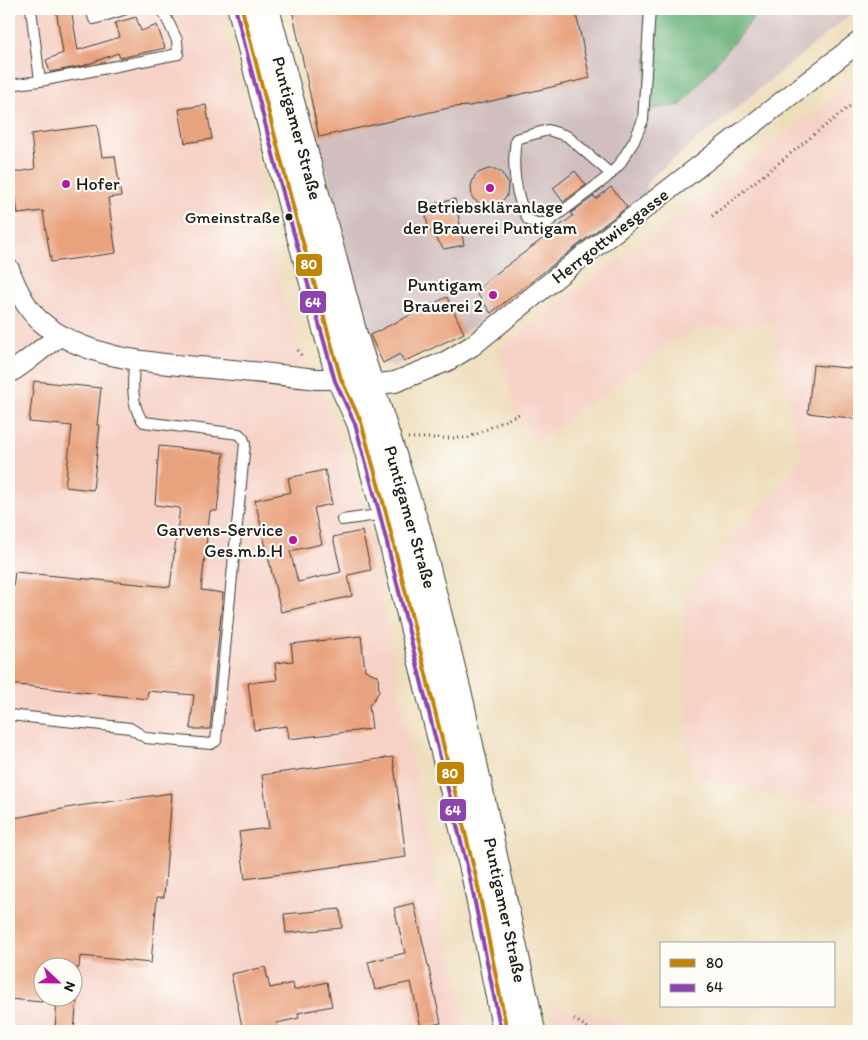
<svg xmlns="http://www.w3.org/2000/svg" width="868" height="1040" font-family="Itim,sans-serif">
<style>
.built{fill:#f6d1c6;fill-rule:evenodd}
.industrial{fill:#d1bfbf}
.forest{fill:#66af77;stroke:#41664a}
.building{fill:#e9a27e}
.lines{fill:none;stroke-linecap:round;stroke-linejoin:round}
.lane-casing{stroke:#3c3934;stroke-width:12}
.street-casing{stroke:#3c3934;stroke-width:22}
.primary-casing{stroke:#3c3934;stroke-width:30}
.path{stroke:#3c3934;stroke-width:3;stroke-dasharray:1 4;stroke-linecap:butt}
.lane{stroke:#fff;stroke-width:10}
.street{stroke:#fff;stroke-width:20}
.primary{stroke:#fff;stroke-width:28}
.bus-1-casing{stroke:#fdfcf7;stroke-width:8}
.bus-2-casing{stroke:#fdfcf7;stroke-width:8}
.bus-1{stroke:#c08407;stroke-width:4}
.bus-2{stroke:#8e44ad;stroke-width:4}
.poi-dot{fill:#b5179e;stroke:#fdfcf7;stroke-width:2}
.bus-dot{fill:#1c1c1c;stroke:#fdfcf7;stroke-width:2}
.labels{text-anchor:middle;stroke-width:4.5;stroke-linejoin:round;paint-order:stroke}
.bus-label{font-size:17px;fill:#1c1c1c;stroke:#fdfcf7;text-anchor:end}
.street-label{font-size:18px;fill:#1c1c1c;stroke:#fdfcf7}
.poi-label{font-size:18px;fill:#1c1c1c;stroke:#fdfcf7;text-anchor:end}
.line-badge{stroke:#fdfcf7;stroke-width:2}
.badge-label{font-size:14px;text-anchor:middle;font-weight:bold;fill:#fff}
</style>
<rect width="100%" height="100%" fill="#fdfcf7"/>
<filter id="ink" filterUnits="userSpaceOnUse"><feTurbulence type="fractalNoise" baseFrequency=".02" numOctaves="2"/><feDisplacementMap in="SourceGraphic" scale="10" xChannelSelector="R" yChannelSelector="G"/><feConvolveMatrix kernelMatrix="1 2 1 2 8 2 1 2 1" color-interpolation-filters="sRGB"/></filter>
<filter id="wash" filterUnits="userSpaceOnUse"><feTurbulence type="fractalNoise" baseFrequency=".0096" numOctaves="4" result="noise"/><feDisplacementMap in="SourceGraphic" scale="20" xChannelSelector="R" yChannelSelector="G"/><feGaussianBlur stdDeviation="1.12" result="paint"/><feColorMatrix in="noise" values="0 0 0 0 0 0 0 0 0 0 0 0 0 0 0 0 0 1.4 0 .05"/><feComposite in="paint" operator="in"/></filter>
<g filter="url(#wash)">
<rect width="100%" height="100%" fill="#edb"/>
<g class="built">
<path d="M9,9H218L256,143L259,216L294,331L328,408L362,496L434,872L469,1031H9ZM42,968H72V998H42Z"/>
<polygon points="859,76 859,815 707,779 689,763 683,678 686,593 802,459 771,323 689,331 538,442 516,414 499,349 760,154"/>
<polygon points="547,996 561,1009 615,1020 645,1031 556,1031"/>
</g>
<polygon class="industrial" points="292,9 857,9 648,180 646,202 629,209 464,333 396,366 383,363 369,335 354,283 319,137"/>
<polygon class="forest" points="643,9 753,9 752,20 681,105 643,110 649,17"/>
<g id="blocks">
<g class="building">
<polygon points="56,9 71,9 78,50 120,37 115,23 136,17 141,31 157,25 165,48 120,58 118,53 83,66 50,72 46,60 63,53"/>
<polygon points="292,9 575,9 590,78 470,106 453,107 319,137"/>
<polygon points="206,105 212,139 185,143 179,109"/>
<polygon points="97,125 102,157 115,156 121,196 108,198 116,253 51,262 43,211 18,214 12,173 35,169 31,134"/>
<polygon points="488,169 495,169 501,172 508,183 507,196 499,204 493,206 482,205 472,198 471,186 473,180 476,174"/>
<polygon points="575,171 586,185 563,202 553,188"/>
<polygon points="611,187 627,207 491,313 476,292 493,276 573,216 571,213 594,196 596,199"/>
<polygon points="455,199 464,245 444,249 428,227 424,206"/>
<polygon points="447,297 464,333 404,362 400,354 383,363 370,335"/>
<polygon points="813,365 859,369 859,419 808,413"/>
<polygon points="34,381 101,388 97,425 100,425 93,490 65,487 72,426 29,422"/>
<polygon points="159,446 224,453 217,511 210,511 201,590 223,593 210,729 190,729 194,695 148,691 147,699 9,684 9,617 15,572 170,587 180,508 155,505"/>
<polygon points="325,470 332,504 314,508 322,544 290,551 298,582 341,572 333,537 362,531 371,570 348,575 352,596 281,612 255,500 291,492 288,478"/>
<polygon points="361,636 365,670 378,676 379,692 369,706 372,729 289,739 287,726 254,730 248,683 277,680 275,663 293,661 291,644"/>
<polygon points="393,757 406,857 245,879 239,832 269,828 262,775"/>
<polygon points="172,793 164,897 157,897 151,963 80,956 79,968 42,968 42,1002 9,999 9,819 78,806"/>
<polygon points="414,903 441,1023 421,1027 411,982 375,990 368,962 405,953 394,908"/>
<polygon points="340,909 342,928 286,933 284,914"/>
<polygon points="265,967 270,988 293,983 294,990 327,982 332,1006 298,1013 299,1018 277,1023 279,1031 243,1031 231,974"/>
<polygon points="57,998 77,998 74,1031 55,1031"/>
</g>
</g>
</g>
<g filter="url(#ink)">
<use href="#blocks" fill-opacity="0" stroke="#3c3934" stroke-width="1"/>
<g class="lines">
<defs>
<g id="lane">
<polyline points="91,9 94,19 126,9"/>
<polyline points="40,81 178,54 177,40 162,9"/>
<polyline points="9,85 40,81 31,9"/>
<path d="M611,174L567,136L548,130L516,139C512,166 515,195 528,220L537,223H547L605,179L619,165L634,141L643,120L650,9"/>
<polyline points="342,520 385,514"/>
<path d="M9,715L130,728L146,738L211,744L216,741L245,443L243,438L239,434L144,422C131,410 132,377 135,361"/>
</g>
<g id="street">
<path d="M9,269C16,288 25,307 40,321C86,360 153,363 210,368C246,371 281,375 317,379H341L371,385L395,382L447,361L472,346L578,260L859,42"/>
<path d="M9,373C27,363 42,347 60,336"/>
</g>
<g id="primary">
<polyline points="242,9 295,214 341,379 361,422 386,513 476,877 507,1031"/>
<polyline points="265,9 353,335 416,529 460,704 531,1031"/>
</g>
</defs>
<use href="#lane" class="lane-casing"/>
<use href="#street" class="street-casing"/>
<use href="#primary" class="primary-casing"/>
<g class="path">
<polyline points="712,216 859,99"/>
<polyline points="244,219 266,215"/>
<polyline points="298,350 303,358"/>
<polyline points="408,438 468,438 519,414"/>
<polyline points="574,1019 592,1031"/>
</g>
<use href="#lane" class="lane"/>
<use href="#street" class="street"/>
<use href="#primary" class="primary"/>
<defs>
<polyline id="bus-1" points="242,9 295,214 341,379 361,422 386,513 476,877 507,1031"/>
<polyline id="bus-2" points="236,11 289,216 335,381 355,424 380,515 470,878 501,1031"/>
</defs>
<use href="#bus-1" class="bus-1-casing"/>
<use href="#bus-2" class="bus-2-casing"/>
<use href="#bus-1" class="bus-1"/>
<use href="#bus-2" class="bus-2"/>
</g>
</g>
<g class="poi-dot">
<circle cx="66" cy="184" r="5"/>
<circle cx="490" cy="188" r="5"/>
<circle cx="493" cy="295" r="5"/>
<circle cx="293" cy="540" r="5"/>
</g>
<circle class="bus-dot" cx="289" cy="217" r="4.5"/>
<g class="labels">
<g class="bus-label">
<text x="280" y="223">Gmeinstraße</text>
</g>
<g class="street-label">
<text transform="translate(297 128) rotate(75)" y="6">Puntigamer Straße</text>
<text transform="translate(610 236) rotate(-38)" y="6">Herrgottwiesgasse</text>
<text transform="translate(410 517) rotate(74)" y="6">Puntigamer Straße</text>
<text transform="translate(505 910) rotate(78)" y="6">Puntigamer Straße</text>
</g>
<g class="poi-label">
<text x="76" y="190" text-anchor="start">Hofer</text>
<text x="490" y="213" text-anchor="middle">Betriebskläranlage<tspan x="490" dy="21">der Brauerei Puntigam</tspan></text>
<text x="483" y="291">Puntigam<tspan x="483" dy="21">Brauerei 2</tspan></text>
<text x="283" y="536">Garvens-Service<tspan x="283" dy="21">Ges.m.b.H</tspan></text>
</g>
</g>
<g class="line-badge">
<rect x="295" y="253" width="28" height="24" rx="5" fill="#c08407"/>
<rect x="299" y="290" width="28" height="24" rx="5" fill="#8e44ad"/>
<rect x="436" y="761" width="29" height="24" rx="5" fill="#c08407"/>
<rect x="439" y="798" width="28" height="24" rx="5" fill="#8e44ad"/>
</g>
<g class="badge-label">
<text x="309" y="269">80</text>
<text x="313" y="307">64</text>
<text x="450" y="778">80</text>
<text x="453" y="815">64</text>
</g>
<rect width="868" height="1040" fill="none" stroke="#fdfcf7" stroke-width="30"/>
<rect x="660" y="942" width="175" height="65" fill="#fdfcf7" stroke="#a3a29f"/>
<rect x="670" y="959" width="25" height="8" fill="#c08407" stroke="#a3a29f"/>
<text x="706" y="968" font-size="15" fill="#1c1c1c">80</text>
<rect x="670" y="984" width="25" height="8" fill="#8e44ad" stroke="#a3a29f"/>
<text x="706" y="992" font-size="15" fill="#1c1c1c">64</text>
<g transform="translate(58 982) rotate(112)"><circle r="24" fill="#fdfcf7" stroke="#a3a29f"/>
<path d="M0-4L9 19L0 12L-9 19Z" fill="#b5179e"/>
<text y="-8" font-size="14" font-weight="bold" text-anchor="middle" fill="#1c1c1c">N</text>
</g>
</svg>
